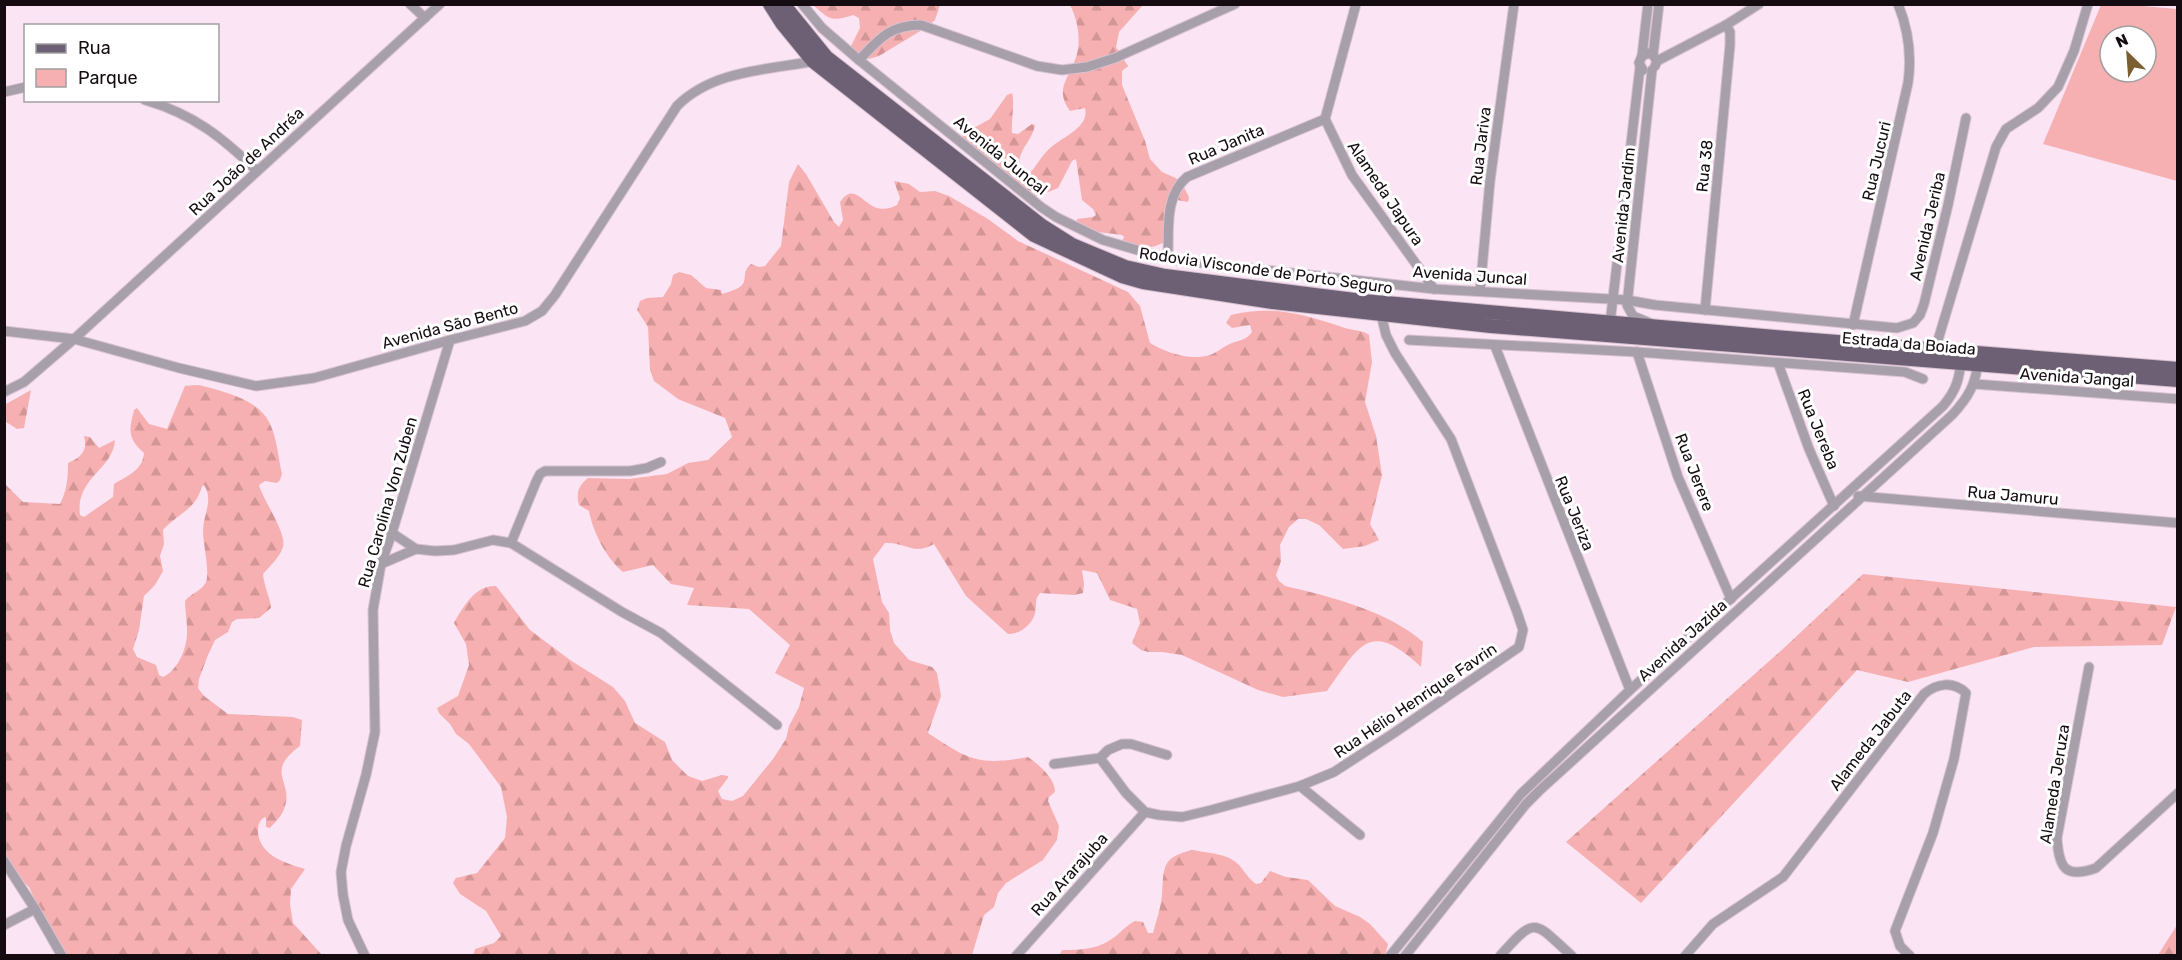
<svg xmlns="http://www.w3.org/2000/svg" width="2182" height="960" font-family="Rubik,sans-serif">
<style>
.green{fill:#f7b0b1;fill-rule:evenodd}
.forest{fill:url(#forest-firs);fill-rule:evenodd}
.lines{fill:none;stroke-linecap:round;stroke-linejoin:round}
.minor-casing{stroke:#d6c1d0;stroke-width:11}
.primary-casing{stroke:#d6c1d0;stroke-width:16}
.minor{stroke:#a79faa;stroke-width:9}
.primary{stroke:#6e6074;stroke-width:14}
.labels{text-anchor:middle;stroke-width:6;stroke-linejoin:round;paint-order:stroke}
.street-label{font-size:16px;fill:#150c12;stroke:#fff}
</style>
<defs>
<pattern id="forest-firs" width="22" height="20" patternUnits="userSpaceOnUse" patternTransform="scale(1.5)"><rect width="22" height="20" fill="#f7b0b1"/><path d="M5 1l3.5 6h-7zM16 11l3.5 6h-7z" fill="#d39697"/></pattern>
</defs>
<rect width="100%" height="100%" fill="#fbe4f4"/>
<path class="green" d="M2101,5H2131L2177,9V181L2043,144ZM2110,36H2146V72H2110Z"/>
<g class="forest">
<path d="M813,5H940L935,20L927,27L879,56L869,59H858L850,48L860,28L859,18L853,15C831,22 830,20 813,5Z"/>
<path d="M1070,5H1143L1119,32L1116,47L1128,66L1122,71V85L1145,141L1150,159L1162,172L1180,180L1189,197L1188,202L1177,200L1173,201C1172,211 1172,225 1168,235C1162,252 1134,249 1122,241L1124,237L1122,235L1090,231L1077,223V219L1093,217L1096,215L1093,209L1082,200L1076,159L1072,161L1058,188L1038,196H1030L961,142L963,134L990,119L1007,95L1012,93C1015,103 1011,120 1012,133L1018,134L1032,124L1035,125C1031,144 1017,149 1019,171L1026,177C1035,169 1041,156 1050,148C1062,137 1090,127 1085,108L1070,111C1055,90 1067,81 1075,60C1082,43 1078,20 1070,5Z"/>
<path d="M798,164L806,174L834,222L839,227L843,220L840,202C859,175 865,222 897,205L900,198L894,181L909,184L920,192L935,191L949,196L988,219L1018,241L1128,292L1140,306L1150,343C1167,353 1190,361 1210,355C1218,352 1224,346 1232,343C1240,340 1246,340 1252,332L1250,325L1232,328L1226,323L1231,315C1272,305 1303,314 1342,327C1351,331 1361,329 1369,335L1372,362L1365,402L1376,436L1382,475L1370,524L1379,540L1365,546L1343,549L1319,525L1306,519H1298L1289,527L1280,545L1281,561L1276,575L1279,581L1285,586C1329,596 1388,611 1423,642L1421,667C1369,619 1360,645 1327,691L1283,697L1258,690L1182,655L1162,652H1148L1141,650L1132,643L1140,623L1137,609L1110,600L1097,573L1082,570L1084,584L1083,593L1074,595L1040,593C1034,600 1037,605 1035,613C1033,624 1019,635 1008,634L966,596L934,544C913,556 907,542 885,543L873,559L882,602L889,613L890,630L894,643L909,660L932,667L937,673L941,696L928,733C969,760 978,766 1028,757C1039,765 1055,778 1055,792L1049,797L1048,801L1059,826L1057,840L1043,860L1006,883L998,893L994,907L984,915L972,955H473L475,949L494,943L501,936L486,911L460,894L453,883L456,878L477,873L505,838L507,817L501,787L469,744L456,734L450,724L439,713L437,708L458,696L469,665L466,644L454,623C463,607 475,585 496,586L530,630L570,660L613,687L625,701L635,723L665,742L672,760L688,776L702,781L722,775L728,776V778L718,791L722,799L732,801L743,796L773,759L786,739L789,726L799,707L804,688L775,673L790,645L749,609L687,605L694,588L671,584L653,565L623,572C606,558 593,532 589,511L579,505C576,493 578,486 588,478L629,479L667,474L688,463L708,460L732,437L725,418L678,399L654,381L650,370L648,327L637,310L640,301L647,298L663,297L671,284L673,275L679,272L691,275L706,288L721,290L722,294C728,292 736,290 741,286C748,280 741,272 751,264L759,267L765,266L781,246L789,182Z"/>
<path d="M199,385C222,391 258,399 269,422C277,437 278,457 282,474L280,480L277,483L265,481L259,485C263,500 287,533 283,547C280,557 269,567 263,574C264,587 270,596 271,608L259,618L237,619L232,622L228,632L215,640L208,655L199,679L198,688L204,696L228,714L293,717L302,720L300,746C263,773 295,781 284,809C282,816 274,823 270,828L266,827V819L265,817C258,821 258,826 258,833C261,856 285,863 305,869L291,889L290,904L293,923L322,955H63L53,941L29,887L5,866L4,483L23,502L60,504C67,491 68,477 68,463C81,457 88,451 84,436L90,437L99,448L115,440C113,470 75,478 80,515L84,517L113,497L114,484C127,476 143,470 144,453C127,438 129,430 134,410L137,408L149,424L167,429L185,386ZM204,485C214,500 203,515 203,531C203,544 210,571 206,582C202,591 191,593 185,601C185,610 187,620 187,629C188,646 179,670 163,677L159,675L156,665L137,657L133,649L139,630L144,596L155,585L163,571L160,556L164,544L163,530C178,513 196,510 202,486Z"/>
<polygon points="31,390 24,428 17,429 5,421 5,403 6,404"/>
<polygon points="1863,574 2176,607 2162,645 2034,647 1908,682 1857,670 1641,903 1566,842 1785,647"/>
<path d="M1192,850C1207,853 1228,853 1239,865C1245,872 1249,879 1256,884L1261,883L1270,871L1286,877L1308,880L1335,906L1360,917L1370,924L1388,944L1385,956H1059L1062,950C1082,950 1100,949 1116,936C1123,930 1127,925 1135,921L1143,922L1148,933H1153C1156,921 1161,908 1162,895C1164,867 1161,858 1192,850Z"/>
<polygon points="2177,925 2177,955 2158,955"/>
</g>
<g class="lines">
<defs>
<g id="minor">
<polyline points="410,4 425,18"/>
<polyline points="802,4 822,28 859,60 1041,207 1056,217 1103,240 1168,259 1434,289 1627,300 1655,305 1897,328 1913,323 1920,315 1924,304 1948,205 1966,118"/>
<polyline points="1356,4 1325,119 1352,175 1434,289"/>
<polyline points="1653,55 1659,4"/>
<polyline points="1642,56 1649,53 1653,55 1657,61 1655,66"/>
<path d="M859,60C879,39 890,25 921,25L1037,66L1062,70L1087,67L1115,58L1235,4"/>
<polyline points="1657,61 1726,25 1759,4"/>
<polyline points="1643,70 1639,63 1642,56 1648,4"/>
<polyline points="4,92 26,87"/>
<path d="M145,100C193,114 222,137 257,171"/>
<path d="M1168,259C1169,231 1164,196 1187,177L1325,119"/>
<polyline points="1480,291 1490,181 1514,4"/>
<polyline points="1705,310 1730,45 1730,32 1726,25"/>
<polyline points="1612,322 1611,315 1640,67"/>
<polyline points="1650,323 1633,316 1627,305 1652,70"/>
<path d="M1853,325L1908,83C1912,55 1909,31 1898,4"/>
<path d="M4,331L74,339L179,368L256,386L314,378L450,340L525,321L542,311L555,295L677,106C713,70 767,70 815,61"/>
<polyline points="1409,340 1637,352 1905,372 1923,379"/>
<polyline points="1495,346 1630,690"/>
<polyline points="1935,350 1996,147 2006,129 2038,108 2058,87 2074,51 2088,4"/>
<polyline points="1637,352 1678,477 1731,599"/>
<polyline points="1778,363 1809,449 1834,506"/>
<polyline points="1974,384 2178,399"/>
<polyline points="4,392 24,382 74,339 440,4"/>
<polyline points="1858,496 2178,523"/>
<polyline points="392,533 416,549 435,551 454,550 493,540 511,543 622,612 661,633 777,725"/>
<polyline points="511,543 536,482 540,474 545,471 630,471 647,468 661,462"/>
<polyline points="381,564 416,549"/>
<path d="M2089,667L2057,838C2059,868 2065,879 2096,868L2178,793"/>
<polyline points="1100,758 1126,793 1145,812 1159,815 1182,817 1211,810 1300,786 1334,772 1394,733 1519,647 1523,630 1517,612 1451,439 1395,353 1386,335 1381,314"/>
<polyline points="1054,764 1100,758 1108,750 1122,744 1131,744 1167,755"/>
<polyline points="1300,786 1360,835"/>
<polyline points="4,861 35,909 62,956"/>
<polyline points="4,925 35,909"/>
<polyline points="365,956 348,920 343,895 341,872 346,846 366,775 375,732 373,610 381,564 392,533 450,340"/>
<polyline points="1016,956 1145,812"/>
<path d="M1390,956L1521,794L1630,690L1943,406C1956,391 1960,378 1961,358"/>
<path d="M1405,956L1526,804L1539,791L1952,415C1968,398 1977,383 1978,359"/>
<path d="M1500,956C1537,914 1534,922 1572,956"/>
<path d="M1685,956L1713,924L1783,877L1924,694C1937,683 1953,681 1966,693L1954,759L1933,833L1895,931L1900,946L1910,956"/>
</g>
<g id="primary">
<polyline points="770,4 782,23 813,61 1034,235 1122,276 1143,282 1273,302 1491,326 2178,380"/>
<polyline points="783,4 826,57 1042,226 1072,245 1125,267 1165,276 1362,301 1775,337 2178,369"/>
</g>
</defs>
<use href="#minor" class="minor-casing"/>
<use href="#primary" class="primary-casing"/>
<use href="#minor" class="minor"/>
<use href="#primary" class="primary"/>
</g>
<g class="labels">
<g class="street-label">
<text transform="translate(1226 144) rotate(-23)" y="6">Rua Janita</text>
<text transform="translate(1480 146) rotate(-83)" y="6">Rua Jariva</text>
<text transform="translate(1001 155) rotate(39)" y="6">Avenida Juncal</text>
<text transform="translate(246 161) rotate(-43)" y="6">Rua João de Andréa</text>
<text transform="translate(1876 161) rotate(-77)" y="6">Rua Jucuri</text>
<text transform="translate(1704 166) rotate(-84)" y="6">Rua 38</text>
<text transform="translate(1386 193) rotate(56)" y="6">Alameda Japura</text>
<text transform="translate(1623 205) rotate(-84)" y="6">Avenida Jardim</text>
<text transform="translate(1927 226) rotate(-77)" y="6">Avenida Jeriba</text>
<text transform="translate(1266 270) rotate(8)" y="6">Rodovia Visconde de Porto Seguro</text>
<text transform="translate(1470 275) rotate(4)" y="6">Avenida Juncal</text>
<text transform="translate(450 325) rotate(-15)" y="6">Avenida São Bento</text>
<text transform="translate(1909 343) rotate(5)" y="6">Estrada da Boiada</text>
<text transform="translate(2077 377) rotate(4)" y="6">Avenida Jangal</text>
<text transform="translate(1819 429) rotate(68)" y="6">Rua Jereba</text>
<text transform="translate(1695 472) rotate(69)" y="6">Rua Jerere</text>
<text transform="translate(2013 495) rotate(5)" y="6">Rua Jamuru</text>
<text transform="translate(387 502) rotate(-74)" y="6">Rua Carolina Von Zuben</text>
<text transform="translate(1575 513) rotate(68)" y="6">Rua Jeriza</text>
<text transform="translate(1682 640) rotate(-42)" y="6">Avenida Jazida</text>
<text transform="translate(1415 700) rotate(-34)" y="6">Rua Hélio Henrique Favrin</text>
<text transform="translate(1870 740) rotate(-52)" y="6">Alameda Jabuta</text>
<text transform="translate(2054 784) rotate(-81)" y="6">Alameda Jeruza</text>
<text transform="translate(1069 874) rotate(-48)" y="6">Rua Ararajuba</text>
</g>
</g>
<rect width="2182" height="960" fill="none" stroke="#150c12" stroke-width="12"/>
<rect x="24" y="24" width="195" height="78" fill="#ffffff" stroke="#a19ea0" stroke-width="1.5"/>
<rect x="36" y="44" width="30" height="9" fill="#6e6074" stroke="#a19ea0" stroke-width="1.5"/>
<text x="78" y="54" font-size="18" fill="#150c12">Rua</text>
<rect x="36" y="69" width="30" height="18" fill="#f7b0b1" stroke="#a19ea0" stroke-width="1.5"/>
<text x="78" y="84" font-size="18" fill="#150c12">Parque</text>
<g transform="translate(2128 54) rotate(335)"><circle r="28" fill="#ffffff" stroke="#a19ea0" stroke-width="1.5"/>
<path d="M0-4.5L10 22L0 15L-10 22Z" fill="#795f31"/>
<text y="-9" font-size="16" font-weight="bold" text-anchor="middle" fill="#150c12">N</text>
</g>
</svg>
